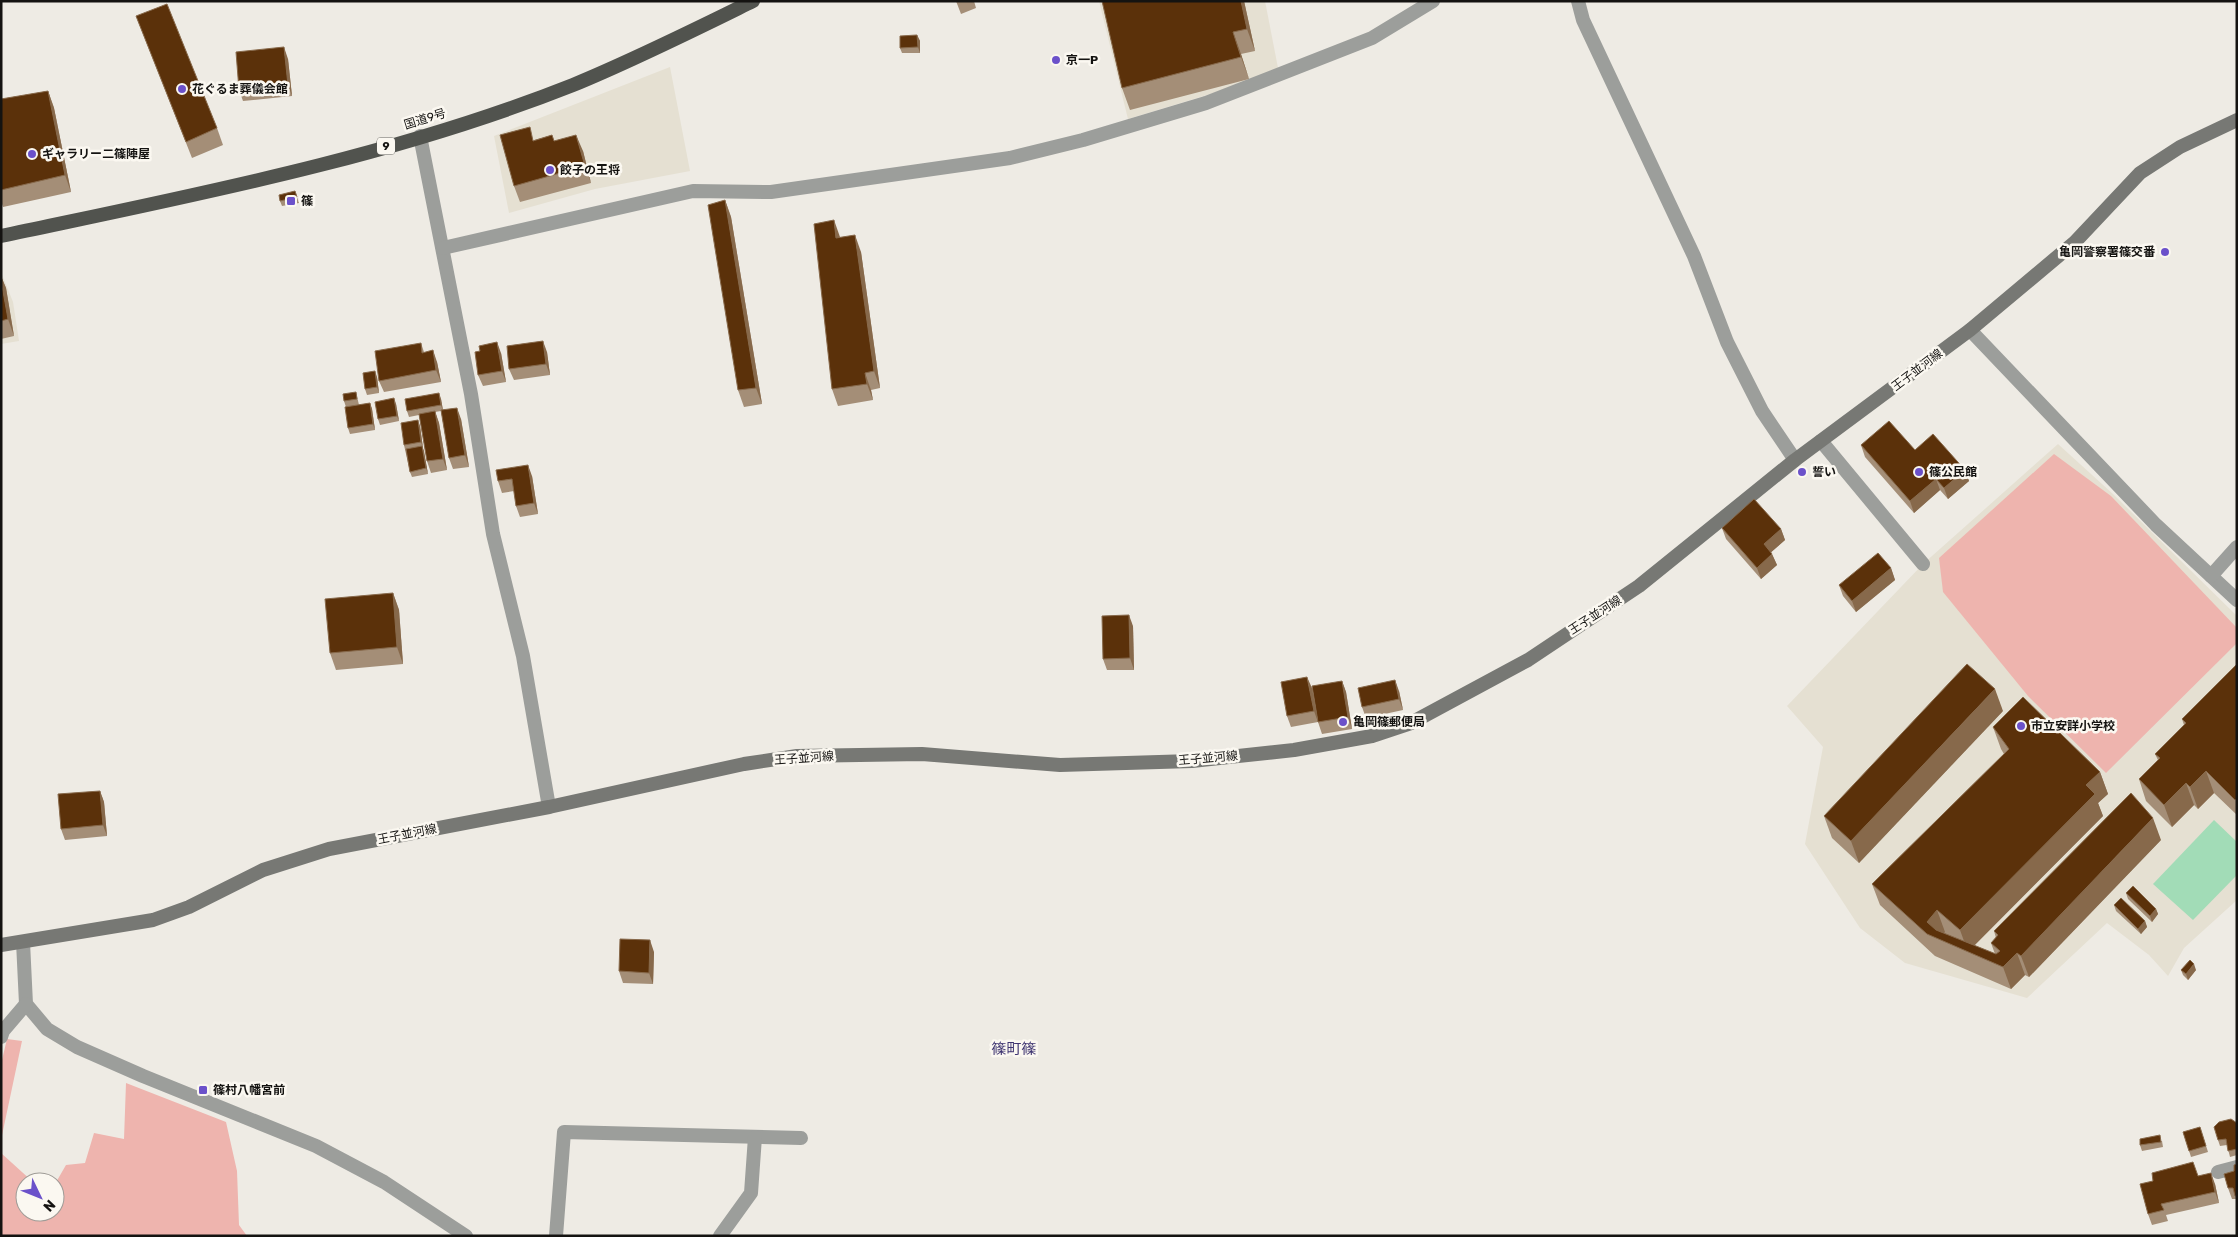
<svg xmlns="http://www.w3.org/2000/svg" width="2238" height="1237" font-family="Rubik,'Noto Sans JP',sans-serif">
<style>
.built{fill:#e5e0d2}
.green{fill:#eeb4ae}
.water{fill:#a2dcb7}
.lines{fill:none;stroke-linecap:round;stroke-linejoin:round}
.minor{stroke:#9c9e9b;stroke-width:14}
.secondary{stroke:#777874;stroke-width:14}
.trunk{stroke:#51534e;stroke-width:14}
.wall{fill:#a48e77}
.shaded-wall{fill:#87694b}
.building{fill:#5b310a;stroke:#87694b}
.poi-dot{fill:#6b51ca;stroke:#fbf8f1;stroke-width:2}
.labels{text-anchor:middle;stroke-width:5;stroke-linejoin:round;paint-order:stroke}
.shield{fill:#fbf8f1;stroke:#595854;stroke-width:1}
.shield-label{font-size:11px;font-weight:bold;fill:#141311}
.poi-label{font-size:12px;font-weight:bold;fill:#141311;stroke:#fbf8f1;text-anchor:start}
.street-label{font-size:12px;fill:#141311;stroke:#fbf8f1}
.quarter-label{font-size:15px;fill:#3f3571;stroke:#fbf8f1}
</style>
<rect width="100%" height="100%" fill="#eeebe4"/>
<g class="built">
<polygon points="1099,1 1265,1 1278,68 1250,82 1128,119"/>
<polygon points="670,67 690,171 595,189 509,213 494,136"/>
<polygon points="1,272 13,302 19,341 1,344"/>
<polygon points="2058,444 2113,494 2237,616 2237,900 2184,948 2168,976 2149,955 2107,923 2027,998 1905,963 1860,928 1805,844 1823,747 1787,706 1923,564"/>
</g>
<g class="green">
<polygon points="2054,454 2111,496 2237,628 2237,643 2106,773 2028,696 1943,592 1939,558"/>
<polygon points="7,1039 22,1041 1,1140 1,1064"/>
<polygon points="126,1083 226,1122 237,1171 239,1225 247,1236 1,1236 1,1153 33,1182 25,1182 25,1212 55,1212 55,1184 66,1165 85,1163 94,1133 124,1139"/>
</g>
<polygon class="water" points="2214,820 2237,842 2237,875 2193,920 2153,884"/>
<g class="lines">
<g class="minor">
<polyline points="1578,1 1583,20 1694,256 1727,342 1762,411 1795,460"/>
<polyline points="420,136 471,394 493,534 523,656 549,807"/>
<polyline points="443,248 693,191 771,192 1010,158 1083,140 1206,103 1372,38 1433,1"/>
<polyline points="1970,330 2156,525 2237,600"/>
<polyline points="1821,441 1923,564"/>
<polyline points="2211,576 2237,547"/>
<polyline points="23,942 26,1004 47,1029 77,1047 143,1076 316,1146 384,1182 466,1236"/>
<polyline points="1,1037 3,1031 26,1004"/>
<polyline points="2218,1172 2237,1167"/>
<polyline points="556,1236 564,1132 801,1138"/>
<polyline points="720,1236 751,1193 755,1137"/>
</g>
<polyline class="secondary" points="1,945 153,920 189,907 263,870 329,849 549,807 744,764 797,756 922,754 1060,765 1192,761 1294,750 1372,736 1411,723 1528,660 1639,586 1795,460 1970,330 2075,242 2140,173 2180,147 2237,120"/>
<path class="trunk" d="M1,236C194,195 389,158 573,85C634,60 694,30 753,1"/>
</g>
<g class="wall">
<polygon points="956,1 974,1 976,8 961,14"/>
<polygon points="1102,1 1244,1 1255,51 1241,54 1249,79 1130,110 1122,88"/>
<polygon points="136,16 217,128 223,145 192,158"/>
<polygon points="917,35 920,41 920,53 902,53 900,48"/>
<polygon points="288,59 292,96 243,101 239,90"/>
<polygon points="48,91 54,108 71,192 3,207 1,201 1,99"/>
<polygon points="552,135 554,141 583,151 591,183 520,202 514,186 534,140"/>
<polygon points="295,191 299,203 282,206 280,201"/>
<polygon points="725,200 731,217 762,404 744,407 738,390"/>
<polygon points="840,237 861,252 880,388 871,390 873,400 838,406 832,389"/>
<polygon points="1,276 6,288 14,336 1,339"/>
<polygon points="421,343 424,352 437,362 441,382 384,392 379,381"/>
<polygon points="547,352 550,375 514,380 509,369"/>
<polygon points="501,353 506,382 483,386 478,375"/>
<polygon points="377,377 379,393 367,395 365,389"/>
<polygon points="356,392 359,405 370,403 372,409 375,430 350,434 348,428 346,407 344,401"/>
<polygon points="441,399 443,410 461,419 469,467 453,469 449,458 441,411 435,412 439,423 447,470 431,473 427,461 419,415 409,417 407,411"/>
<polygon points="396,404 399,421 380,425 378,419"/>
<polygon points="420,426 423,448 428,474 412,477 410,472 404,445"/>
<polygon points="1861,445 1915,450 1965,470 1969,481 1948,499 1940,490 1914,513 1865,457"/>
<polygon points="532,476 538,514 520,517 516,506 514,491 502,493 498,481"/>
<polygon points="1722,528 1781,529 1785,540 1771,552 1777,565 1761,579 1726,539"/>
<polygon points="1891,568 1895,580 1856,612 1843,596 1839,585"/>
<polygon points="393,593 399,610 403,664 336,670 330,653"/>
<polygon points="1133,626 1134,670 1107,670 1103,659"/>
<polygon points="2237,664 2237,815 2214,793 2198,809 2194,805 2172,827 2146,801 2139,779 2158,760 2155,754 2184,725 2182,719"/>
<polygon points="1342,681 1346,692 1352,729 1322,734 1318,722"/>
<polygon points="1312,688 1318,722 1291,727 1287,716"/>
<polygon points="1399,691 1403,710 1366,718 1362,707"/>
<polygon points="2003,711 1859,863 1832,838 1824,816"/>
<polygon points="1993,727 2100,772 2108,794 2098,803 2103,816 1974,945 1995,954 1991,943 1996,938 1994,931 2161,840 2029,977 2025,975 2011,989 1935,956 1880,905 1872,884 2004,754 2001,749"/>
<polygon points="100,791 104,802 107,836 65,840 61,829"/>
<polygon points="2126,893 2156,909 2158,914 2152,922 2128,899"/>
<polygon points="2114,905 2145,921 2147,927 2141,934 2116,911"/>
<polygon points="654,952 653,984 623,983 619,971"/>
<polygon points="2181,970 2196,970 2188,980 2183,975"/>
<polygon points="2237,1123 2237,1155 2230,1157 2227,1145 2220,1146 2218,1140"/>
<polygon points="2200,1127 2208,1152 2191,1157 2183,1132"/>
<polygon points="2162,1141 2163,1147 2142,1151 2140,1145"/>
<polygon points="2237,1164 2237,1201 2236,1199 2232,1199 2228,1188"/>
<polygon points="2198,1176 2215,1184 2219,1203 2166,1215 2168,1221 2152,1225 2148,1214"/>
</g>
<g class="shaded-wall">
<polygon points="1241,1 1244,1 1255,51 1247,29"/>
<polygon points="1233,32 1241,54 1249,79 1241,57"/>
<polygon points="917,35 920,41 920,53 918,47"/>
<polygon points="284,47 288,59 292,96 288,85"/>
<polygon points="48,91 54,108 71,192 65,175"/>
<polygon points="576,135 583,151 591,183 585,166"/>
<polygon points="725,200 731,217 762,404 756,388"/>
<polygon points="834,220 840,237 842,255 836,238"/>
<polygon points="855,235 861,252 880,388 874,371"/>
<polygon points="1,276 6,288 14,336 8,319 1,280"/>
<polygon points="543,341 547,352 550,375 546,364"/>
<polygon points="497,342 501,353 506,382 502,371"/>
<polygon points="433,350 437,362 441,382 436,370"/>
<polygon points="375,371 377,377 379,393 377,387"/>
<polygon points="865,373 871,390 873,400 867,384"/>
<polygon points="439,393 441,399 443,411 441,405"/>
<polygon points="394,398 396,404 399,421 397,416"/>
<polygon points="370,403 372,409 375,430 373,424"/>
<polygon points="457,408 461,419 469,467 465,455"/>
<polygon points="435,411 439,423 447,470 443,459"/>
<polygon points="418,420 420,426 423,448 421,442"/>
<polygon points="422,446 424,451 428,474 426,468"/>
<polygon points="528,465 532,476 538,514 534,503"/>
<polygon points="1965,470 1969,481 1948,499 1944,488"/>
<polygon points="1936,479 1940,490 1914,513 1910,501"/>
<polygon points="1781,529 1785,540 1768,555 1764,544"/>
<polygon points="1772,554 1777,565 1761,579 1757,568"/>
<polygon points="1891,568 1895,580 1856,612 1852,601"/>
<polygon points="393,593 399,610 403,664 397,647"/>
<polygon points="1129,615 1133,626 1134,670 1130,658"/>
<polygon points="1307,677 1312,688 1318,722 1314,711"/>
<polygon points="1395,680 1399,691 1403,710 1399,699"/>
<polygon points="1342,681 1346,692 1352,729 1348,717"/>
<polygon points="1995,689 2003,711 1859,863 1851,841"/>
<polygon points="2206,771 2214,793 2198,809 2190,787"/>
<polygon points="2100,772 2108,794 2098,803 2103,816 1968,952 1960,930 2086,785"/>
<polygon points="2186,783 2194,805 2172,827 2164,805"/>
<polygon points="100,791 104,802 107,836 103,825"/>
<polygon points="2153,818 2161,840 2029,977 2021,956"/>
<polygon points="2156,909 2158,914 2152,922 2150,916"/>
<polygon points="1937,910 1945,932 1939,939 1927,922"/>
<polygon points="2145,921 2147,927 2141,934 2138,929"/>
<polygon points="650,940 654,952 653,984 649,973"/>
<polygon points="2017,953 2025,975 2011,989 2003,967"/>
<polygon points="2194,964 2196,970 2188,980 2186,974"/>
<polygon points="2211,1173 2215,1184 2219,1203 2215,1192"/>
</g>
<g class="building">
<polygon points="1102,1 1241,1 1247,29 1233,32 1241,57 1122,88"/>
<polygon points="167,4 217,128 186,142 136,16"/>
<polygon points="917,35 918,47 900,48 900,36"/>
<polygon points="284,47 288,85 239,90 236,52"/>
<polygon points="48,91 65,175 1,190 1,99"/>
<polygon points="530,127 533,141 552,135 554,141 576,135 585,166 514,186 500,135"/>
<polygon points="295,191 297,197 280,201 279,195"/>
<polygon points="725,200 756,388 738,390 708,205"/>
<polygon points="834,220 836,238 855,235 874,371 865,373 867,384 832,389 814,224"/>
<polygon points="1,280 8,319 1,321"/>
<polygon points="543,341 546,364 509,369 507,346"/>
<polygon points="497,342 502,371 478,375 475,352 480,351 479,346"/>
<polygon points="421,343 422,353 433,350 436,370 379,381 375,351"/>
<polygon points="375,371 377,387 365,389 363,373"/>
<polygon points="356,392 357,399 344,401 343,394"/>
<polygon points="439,393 441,405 407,411 405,399"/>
<polygon points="394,398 397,416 378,419 375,402"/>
<polygon points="370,403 373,424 348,428 345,407"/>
<polygon points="457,408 465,455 449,458 441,410"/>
<polygon points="435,411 443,459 427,461 419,414"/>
<polygon points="418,420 421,442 404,445 401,423"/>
<polygon points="1889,421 1915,450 1933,434 1965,470 1944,488 1936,479 1910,501 1861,445"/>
<polygon points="422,446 426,468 410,472 406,449"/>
<polygon points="528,465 534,503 516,506 512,479 498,481 496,470"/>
<polygon points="1754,499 1781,529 1764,544 1772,554 1757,568 1722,528"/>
<polygon points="1878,553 1891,568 1852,601 1839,585"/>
<polygon points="393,593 397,647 330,653 325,599"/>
<polygon points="1129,615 1130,658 1103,659 1102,616"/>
<polygon points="1967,664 1995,689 1851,841 1824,816"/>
<polygon points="2237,664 2237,798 2235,800 2206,771 2190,787 2186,783 2164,805 2139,779 2160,758 2155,754 2186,723 2182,719"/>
<polygon points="1307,677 1314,711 1287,716 1281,682"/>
<polygon points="1395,680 1399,699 1362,707 1358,688"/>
<polygon points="1342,681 1348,717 1318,722 1312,686"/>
<polygon points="2023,697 2100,772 2086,785 2095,794 1960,930 1937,910 1927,922 1936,930 1996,954 2000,951 1991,943 1998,935 1994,931 2131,793 2153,818 2021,956 2017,953 2003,967 1927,934 1872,884 2009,749 1993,727"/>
<polygon points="100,791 103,825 61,829 58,794"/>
<polygon points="2133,886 2156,909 2150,916 2126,893"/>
<polygon points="2121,898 2145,921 2138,929 2114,905"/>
<polygon points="620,939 650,940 649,973 619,971"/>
<polygon points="2190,960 2194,964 2186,974 2181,970"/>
<polygon points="2231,1119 2237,1123 2237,1149 2228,1151 2226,1139 2218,1140 2214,1127 2219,1122"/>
<polygon points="2200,1127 2206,1146 2189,1151 2183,1132"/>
<polygon points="2160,1135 2161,1142 2140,1145 2140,1139"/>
<polygon points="2193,1162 2198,1176 2211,1173 2215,1192 2161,1204 2164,1210 2148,1214 2140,1184 2153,1181 2152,1173"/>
<polygon points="2237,1164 2237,1196 2235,1196 2233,1188 2228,1188 2224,1174 2234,1171 2234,1165"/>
</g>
<g class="poi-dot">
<circle cx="1056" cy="60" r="5"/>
<circle cx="182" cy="89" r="5"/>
<circle cx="32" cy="154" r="5"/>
<circle cx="550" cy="170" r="5"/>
<rect x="286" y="196" width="10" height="10" rx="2.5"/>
<circle cx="2165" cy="252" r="5"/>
<circle cx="1802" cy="472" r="5"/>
<circle cx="1919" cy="472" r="5"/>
<circle cx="1343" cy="722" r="5"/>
<circle cx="2021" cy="726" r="5"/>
<rect x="198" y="1085" width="10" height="10" rx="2.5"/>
</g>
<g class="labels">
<rect class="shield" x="377" y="137.5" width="18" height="17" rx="4"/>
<g class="shield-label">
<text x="386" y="150">9</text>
</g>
<g class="poi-label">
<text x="1066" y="64">京一P</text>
<text x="192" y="93">花ぐるま葬儀会館</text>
<text x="42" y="158">ギャラリー二篠陣屋</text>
<text x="560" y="174">餃子の王将</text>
<text x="301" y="205">篠</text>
<text x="2155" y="256" text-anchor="end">亀岡警察署篠交番</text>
<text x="1812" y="476">誓い</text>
<text x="1929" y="476">篠公民館</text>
<text x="1353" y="726">亀岡篠郵便局</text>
<text x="2031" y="730">市立安詳小学校</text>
<text x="213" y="1094">篠村八幡宮前</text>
</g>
<g class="street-label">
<text transform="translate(425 119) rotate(-17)" y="4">国道9号</text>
<text transform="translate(1917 370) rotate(-37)" y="4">王子並河線</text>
<text transform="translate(1595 615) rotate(-33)" y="4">王子並河線</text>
<text transform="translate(804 758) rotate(-4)" y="4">王子並河線</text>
<text transform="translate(1208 758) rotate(-5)" y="4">王子並河線</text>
<text transform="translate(407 834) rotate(-11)" y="4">王子並河線</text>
</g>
<g class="quarter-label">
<text x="1014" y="1054">篠町篠</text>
</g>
</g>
<rect width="2238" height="1237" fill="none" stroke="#141311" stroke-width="5"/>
<g transform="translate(40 1197) rotate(133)"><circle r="24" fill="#fbf8f1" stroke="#9f9c97"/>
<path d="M0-4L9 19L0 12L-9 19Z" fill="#6b51ca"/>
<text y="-8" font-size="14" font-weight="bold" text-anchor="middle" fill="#141311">N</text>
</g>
</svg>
